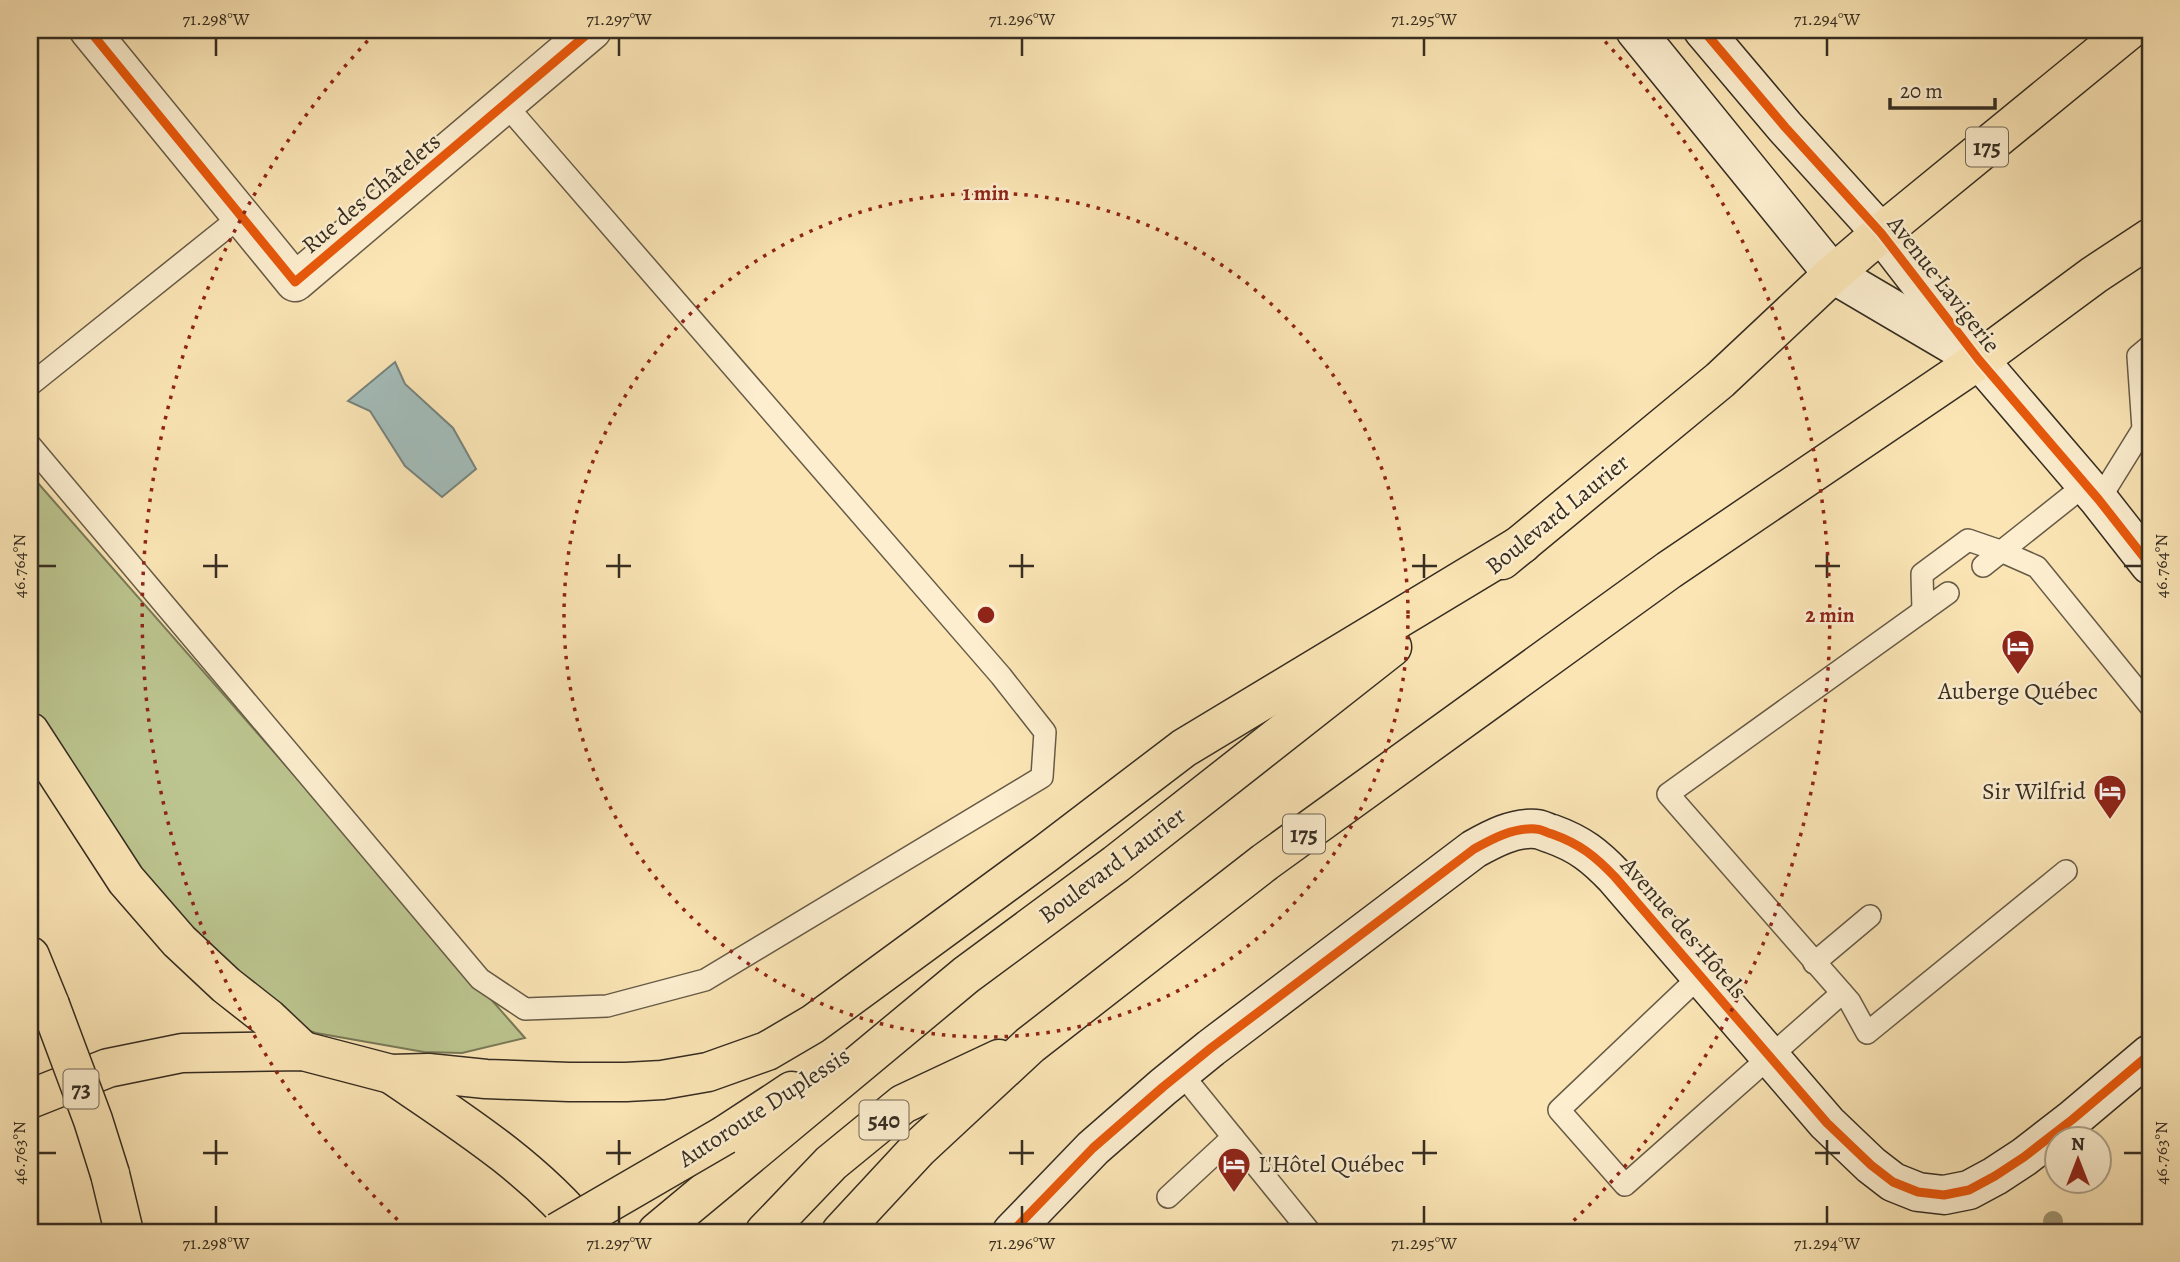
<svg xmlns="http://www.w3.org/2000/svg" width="2180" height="1262" font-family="Alegreya,serif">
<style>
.green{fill:#bcc58f;stroke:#797958;stroke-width:2}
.water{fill:#a3bcb9;stroke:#77837d;stroke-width:2}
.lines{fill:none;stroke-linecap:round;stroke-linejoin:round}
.lane-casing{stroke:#675b47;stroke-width:24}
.street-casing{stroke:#675b47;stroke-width:41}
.secondary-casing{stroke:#362d22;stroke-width:41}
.primary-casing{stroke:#362d22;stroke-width:41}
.highway-casing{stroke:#362d22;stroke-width:41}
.lane{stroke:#fceecf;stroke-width:21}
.street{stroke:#fceecf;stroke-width:38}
.secondary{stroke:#fceecf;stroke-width:38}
.primary{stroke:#fbe5b5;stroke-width:38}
.highway{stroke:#fbe5b5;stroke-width:38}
.highway-bridge-casing{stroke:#362d22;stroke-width:41;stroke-linecap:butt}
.highway-bridge{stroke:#fbe5b5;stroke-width:38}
.cycleway-casing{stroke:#fceecf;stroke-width:13}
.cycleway{stroke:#e8590c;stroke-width:9}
.tree{fill:#a19573}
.ticks{fill:none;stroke:#362d22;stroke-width:2.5}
.ring{fill:none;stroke:#8f2418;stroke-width:3.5;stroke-dasharray:3.5 7}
.labels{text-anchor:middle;stroke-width:5;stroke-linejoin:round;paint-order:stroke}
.shield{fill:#fceecf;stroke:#716756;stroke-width:2}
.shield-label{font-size:23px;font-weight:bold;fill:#362d22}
.street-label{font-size:24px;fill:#362d22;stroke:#fceecf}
.poi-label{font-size:24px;fill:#362d22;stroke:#fceecf}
.centre{fill:#8f2418;stroke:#fceecf;stroke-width:3.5}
.ring-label{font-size:21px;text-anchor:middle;font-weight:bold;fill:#8f2418;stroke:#fceecf;stroke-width:5;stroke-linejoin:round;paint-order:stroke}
.neatline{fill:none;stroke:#362d22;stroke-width:2.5}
.ticks-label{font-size:18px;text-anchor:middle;fill:#362d22}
</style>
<rect width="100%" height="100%" fill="#fbe5b5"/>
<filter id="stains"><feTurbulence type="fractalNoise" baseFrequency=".00286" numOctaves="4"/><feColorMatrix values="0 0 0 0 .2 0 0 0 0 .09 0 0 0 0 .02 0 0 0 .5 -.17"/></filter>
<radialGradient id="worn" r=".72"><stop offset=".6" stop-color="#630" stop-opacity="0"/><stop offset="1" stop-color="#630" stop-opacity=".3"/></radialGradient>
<polygon class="green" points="30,474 525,1038 462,1053 424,1052 316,1033 268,1018 226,985 30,732"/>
<polygon class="water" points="395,362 405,384 453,428 476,469 442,497 405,466 370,411 348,401"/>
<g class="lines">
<defs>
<g id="lane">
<polyline points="30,385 241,216"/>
<polyline points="30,445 480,979 525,1009 607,1006 705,980 1042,777 1045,732 1001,676 505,104"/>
<polyline points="2099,500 2143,429 2138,356 2150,346"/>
<polyline points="1983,566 2085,485"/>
<polyline points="1948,593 1668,794 1850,1002 1867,1033 2066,871"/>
<polyline points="1923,611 1922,574 1968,540 2003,552 2037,567 2150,706"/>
<polyline points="1814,963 1870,916"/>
<polyline points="1700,976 1559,1110 1625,1185 1842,993"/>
<polyline points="1181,1073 1310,1232"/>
<polyline points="1168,1197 1233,1137"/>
</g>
<polyline id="street" points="89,30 295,282 592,30"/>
<g id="secondary">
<polyline points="1635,30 1833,274 1962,350"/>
<polyline points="1703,30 1785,127 1881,233 1979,360 2099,500 2150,565"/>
<path d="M1012,1232L1093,1148L1163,1087L1211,1048L1474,849C1492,839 1514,827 1536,829C1541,829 1547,833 1552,834C1580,844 1595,856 1615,877L1827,1123L1871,1165L1893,1182L1918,1192L1944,1195L1969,1190L1995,1176L2024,1157L2073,1119L2150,1054"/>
</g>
<g id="primary">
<polyline points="1881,233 2129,30"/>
<polyline points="1979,360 2094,275 2150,238"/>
</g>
<g id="highway">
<polyline points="1502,560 1720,380 1833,274 1881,233"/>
<polyline points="30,732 126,880 179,941 226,985 268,1018 303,1051"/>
<polyline points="30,956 50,1005"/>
<path d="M391,1074C460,1121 533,1167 586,1232"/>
<polyline points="30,1099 108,1068 182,1053 303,1051 391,1074 428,1073 486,1079 569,1082 626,1082 662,1080 708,1072 767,1051 813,1024 1045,854 1184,748 1522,544"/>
<polyline points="725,1135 792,1091"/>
<polyline points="110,1174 124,1232"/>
<polyline points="657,1232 966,975 1116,864 1392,647"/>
<polyline points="765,1232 831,1163 903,1104 999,1059"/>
<polyline points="841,1232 918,1149 1030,1045 1265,862 1669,570 1979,360"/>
</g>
</defs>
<use href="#lane" class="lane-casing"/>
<use href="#street" class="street-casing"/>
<use href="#secondary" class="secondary-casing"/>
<use href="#primary" class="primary-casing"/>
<use href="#highway" class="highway-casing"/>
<use href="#lane" class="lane"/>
<use href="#street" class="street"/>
<use href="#secondary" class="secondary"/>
<use href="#primary" class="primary"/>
<use href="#highway" class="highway"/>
<defs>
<g id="highway-bridge">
<polyline points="50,1005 93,1120 110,1174"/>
<polyline points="558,1232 725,1135"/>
</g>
</defs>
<use href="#highway-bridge" class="highway-bridge-casing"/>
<use href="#highway-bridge" class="highway-bridge"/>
<defs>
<g id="cycleway">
<polyline points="89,30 295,282 592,30"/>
<polyline points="1703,30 1785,127 1881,233 1979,360 2099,500 2150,565"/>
<path d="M1012,1232L1093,1148L1163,1087L1211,1048L1474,849C1492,839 1514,827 1536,829C1541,829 1547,833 1552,834C1580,844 1595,856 1615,877L1827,1123L1871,1165L1893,1182L1918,1192L1944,1195L1969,1190L1995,1176L2024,1157L2073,1119L2150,1054"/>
</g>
</defs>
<use href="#cycleway" class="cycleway-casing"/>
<use href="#cycleway" class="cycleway"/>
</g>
<circle class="tree" cx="2053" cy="1221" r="10"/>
<path class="ticks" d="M216,38V56M619,38V56M1022,38V56M1424,38V56M1827,38V56M216,554V578M619,554V578M1022,554V578M1424,554V578M1827,554V578M38,566H56M203,566H228M606,566H631M1009,566H1034M1412,566H1437M1815,566H1840M2124,566H2142M216,1140V1165M619,1140V1165M1022,1140V1165M1424,1140V1165M1827,1140V1165M38,1153H56M203,1153H228M606,1153H631M1009,1153H1034M1412,1153H1437M1815,1153H1840M2124,1153H2142M216,1206V1224M619,1206V1224M1022,1206V1224M1424,1206V1224M1827,1206V1224"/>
<g class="ring">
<circle cx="986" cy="615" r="422"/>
<path d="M405 1227A844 844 0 0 1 374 34M1598 34A844 844 0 0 1 1567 1227"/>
</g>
<defs>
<symbol id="hotel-pin" viewBox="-11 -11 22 30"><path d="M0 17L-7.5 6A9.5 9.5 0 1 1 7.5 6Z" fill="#8f2418" stroke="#fceecf"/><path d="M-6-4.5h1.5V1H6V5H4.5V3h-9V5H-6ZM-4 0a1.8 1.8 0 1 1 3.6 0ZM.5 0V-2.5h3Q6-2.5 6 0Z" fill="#fff"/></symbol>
</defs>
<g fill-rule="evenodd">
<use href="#hotel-pin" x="1999" y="627" width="38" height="52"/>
<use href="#hotel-pin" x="2091" y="772" width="38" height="52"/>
<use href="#hotel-pin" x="1215" y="1145" width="38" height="52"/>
</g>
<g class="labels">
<g class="shield">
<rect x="1966" y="127.5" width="42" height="39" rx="5"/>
<rect x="1283" y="814.5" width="42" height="39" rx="5"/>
<rect x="63.5" y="1069.5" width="35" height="39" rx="5"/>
<rect x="859.5" y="1100.5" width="49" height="39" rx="5"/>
</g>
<g class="shield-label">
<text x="1987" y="155">175</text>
<text x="1304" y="842">175</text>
<text x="81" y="1097">73</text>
<text x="884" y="1128">540</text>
</g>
<g class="street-label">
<text transform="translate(371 193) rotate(-40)" y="8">Rue des Châtelets</text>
<text transform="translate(1944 284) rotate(52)" y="8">Avenue Lavigerie</text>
<text transform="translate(1557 514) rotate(-39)" y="8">Boulevard Laurier</text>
<text transform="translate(1112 865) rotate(-37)" y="8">Boulevard Laurier</text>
<text transform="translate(1684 928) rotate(49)" y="8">Avenue des Hôtels</text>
<text transform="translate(764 1107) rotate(-33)" y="8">Autoroute Duplessis</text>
</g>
<g class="poi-label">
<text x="2018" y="699">Auberge Québec</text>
<text x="2086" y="799" text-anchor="end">Sir Wilfrid</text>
<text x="1258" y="1172" text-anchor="start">L'Hôtel Québec</text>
</g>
</g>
<circle cx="986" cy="615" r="10" class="centre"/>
<g class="ring-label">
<text x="986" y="200">1 min</text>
<text x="1830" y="622">2 min</text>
</g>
<rect width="2180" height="1262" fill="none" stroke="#fbe5b5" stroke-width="77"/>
<g transform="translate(2078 1160)"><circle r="33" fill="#fceecf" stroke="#ada18a" stroke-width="2"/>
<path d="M0-5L12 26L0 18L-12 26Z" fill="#8f2418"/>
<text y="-10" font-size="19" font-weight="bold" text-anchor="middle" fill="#362d22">N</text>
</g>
<path d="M1890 98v10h105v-10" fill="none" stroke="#362d22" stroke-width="3.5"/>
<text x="1900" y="98" font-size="21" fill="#362d22" stroke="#fceecf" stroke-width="5" paint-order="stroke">20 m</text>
<rect x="38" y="38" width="2104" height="1186" class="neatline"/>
<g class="ticks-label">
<text x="216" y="25">71.298°W</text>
<text x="619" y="25">71.297°W</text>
<text x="1022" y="25">71.296°W</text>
<text x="1424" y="25">71.295°W</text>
<text x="1827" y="25">71.294°W</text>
<text transform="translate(19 566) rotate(-90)" y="6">46.764°N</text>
<text transform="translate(2161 566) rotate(-90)" y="6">46.764°N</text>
<text transform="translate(19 1153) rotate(-90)" y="6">46.763°N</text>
<text transform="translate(2161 1153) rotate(-90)" y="6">46.763°N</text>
<text x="216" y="1249">71.298°W</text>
<text x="619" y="1249">71.297°W</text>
<text x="1022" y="1249">71.296°W</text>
<text x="1424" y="1249">71.295°W</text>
<text x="1827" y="1249">71.294°W</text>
</g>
<rect width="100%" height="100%" filter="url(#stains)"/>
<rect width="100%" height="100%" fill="url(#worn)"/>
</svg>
